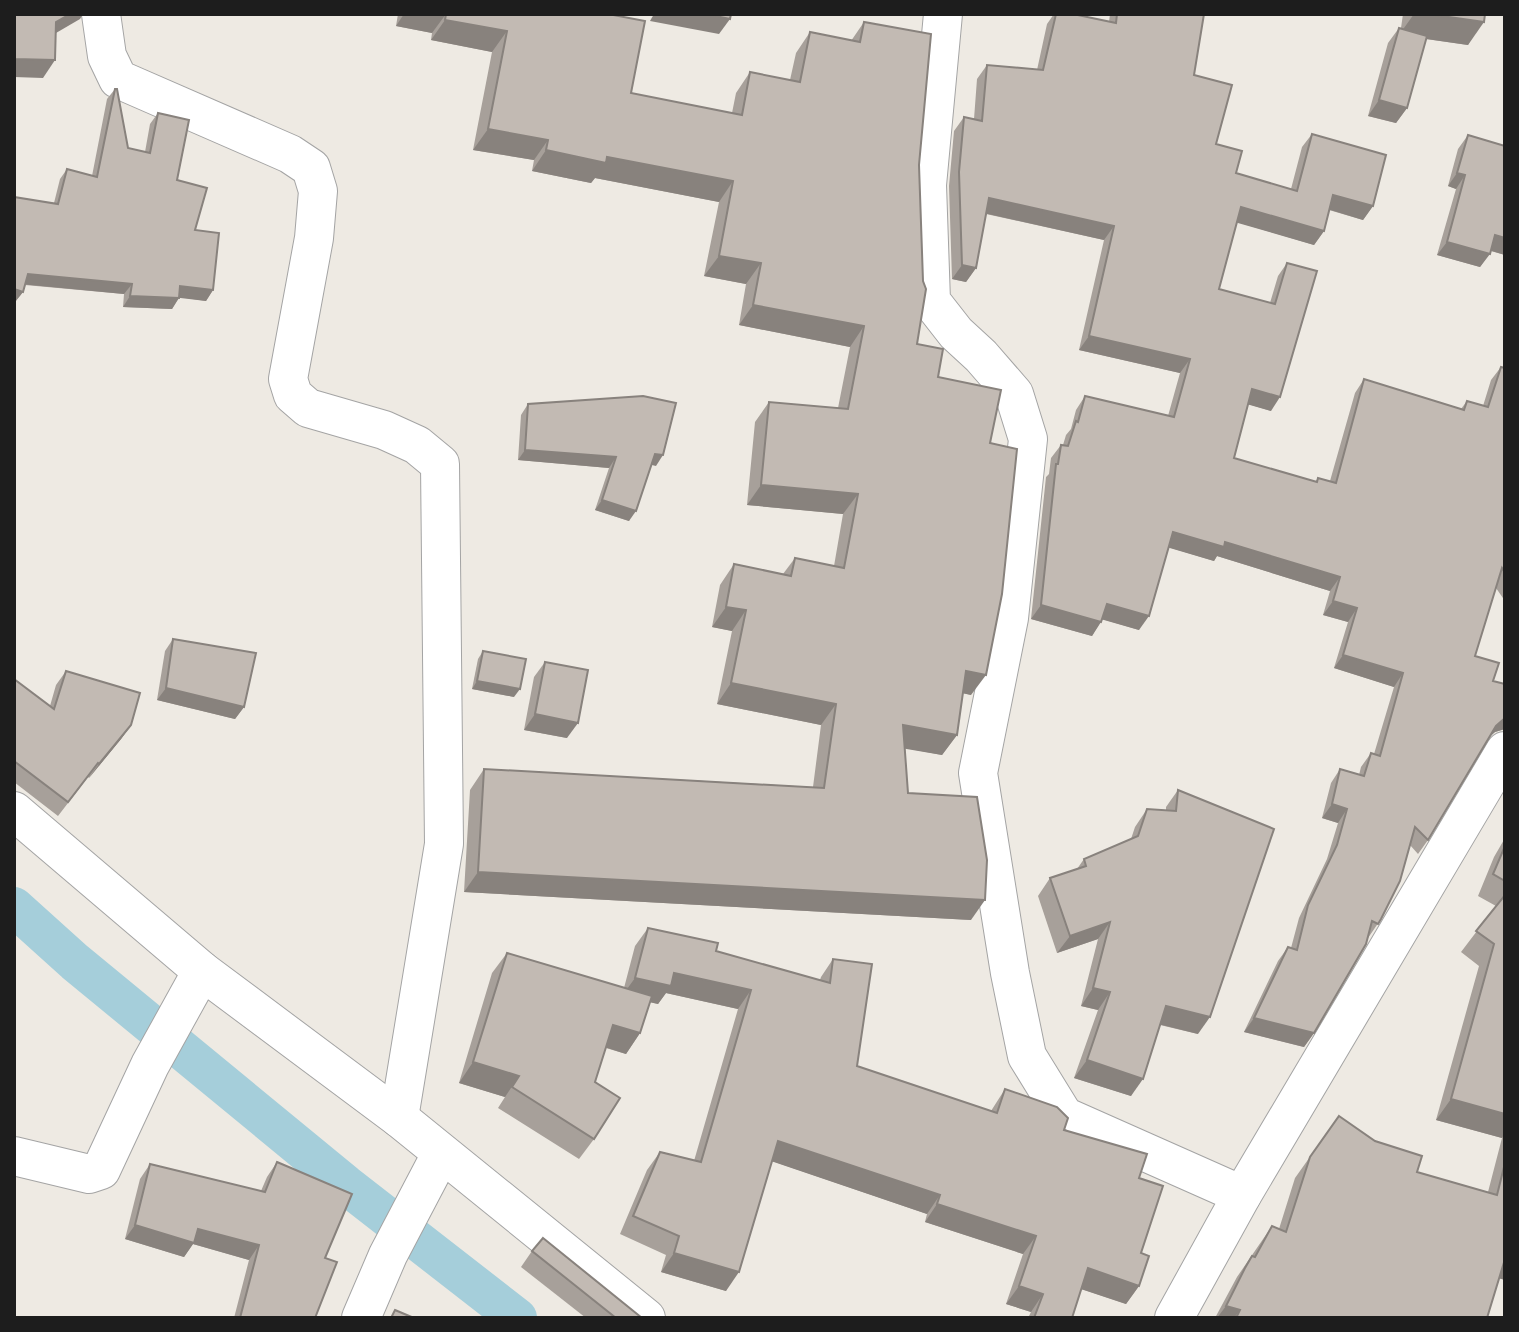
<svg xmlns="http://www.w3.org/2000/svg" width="1519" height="1332" font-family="'Roboto Condensed',sans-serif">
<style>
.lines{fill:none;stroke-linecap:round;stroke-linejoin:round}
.canal{stroke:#a5ceda;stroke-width:40}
.minor-casing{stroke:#a4a4a4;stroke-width:40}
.minor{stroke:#fff;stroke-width:38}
.wall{fill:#a7a09a}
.shaded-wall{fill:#88827d}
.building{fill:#c2bab3;stroke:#88827d;stroke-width:2}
</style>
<rect width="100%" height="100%" fill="#eeeae3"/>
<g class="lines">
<polyline class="canal" points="14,907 75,962 346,1185 517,1318"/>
<defs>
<g id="minor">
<polyline points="101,14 107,56 118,79 290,154 311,168 318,191 314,238 288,379 293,395 308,408 384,430 417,445 440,464 444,844 399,1118"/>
<polyline points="943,14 927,185 931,301 956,333 981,356 1014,394 1028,439 1009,618 978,773 1010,973 1027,1056 1064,1116 1242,1195"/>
<polyline points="14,811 202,971 399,1118 646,1318"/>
<polyline points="14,1156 89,1174 101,1170 150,1065 202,971"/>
<polyline points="361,1318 388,1255 441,1154"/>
<polyline points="1174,1318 1242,1195 1505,751"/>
</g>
</defs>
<use href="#minor" class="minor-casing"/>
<use href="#minor" class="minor"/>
</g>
<g class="wall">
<polygon points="398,14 608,14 631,93 732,113 736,93 750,72 790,80 796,53 810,32 851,41 864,22 919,165 917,344 938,377 990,443 971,695 963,693 957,735 942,755 905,748 908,793 971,920 464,892 470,790 484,769 813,787 821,725 717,704 732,631 712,627 720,585 734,564 783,574 795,558 834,566 843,514 747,505 755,422 769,402 838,408 850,347 739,325 746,284 704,276 719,202 595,178 591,183 532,171 534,160 473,150 492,52 431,40 432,33 396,26"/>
<polygon points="1054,14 1073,14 1109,22 1110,14 1204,14 1194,75 1216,144 1236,173 1291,189 1302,147 1312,134 1373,206 1363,220 1329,210 1324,231 1314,245 1237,222 1219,289 1270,303 1278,276 1287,263 1271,411 1248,404 1234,458 1315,482 1318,478 1330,481 1355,393 1364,379 1461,409 1467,401 1483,406 1491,380 1501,367 1503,367 1505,362 1505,601 1496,588 1475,656 1493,681 1505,729 1495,732 1489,737 1428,840 1418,854 1410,845 1381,919 1368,938 1314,1033 1304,1047 1244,1032 1278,961 1288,947 1291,948 1299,918 1327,859 1338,823 1322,818 1331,783 1340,769 1359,775 1361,767 1371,753 1374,754 1394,687 1334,668 1348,622 1323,615 1330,591 1217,556 1214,561 1168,547 1139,630 1102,619 1092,636 1031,619 1046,477 1049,474 1051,458 1061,445 1063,445 1066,435 1071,429 1076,410 1085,396 1168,416 1180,373 1079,350 1104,240 986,214 976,268 966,282 952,279 949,186 954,131 964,117 974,119 977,79 987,65 1037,70 1047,24"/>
<polygon points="1403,14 1485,14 1468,45 1426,39 1407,108 1396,123 1368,116 1388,43 1399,28 1401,28"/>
<polygon points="115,89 128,148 145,152 150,124 158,113 177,180 195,230 213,290 206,301 179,297 172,309 123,307 124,294 25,285 23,292 15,302 14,302 14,197 54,203 60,179 67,169 92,176 107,99"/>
<polygon points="1468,135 1505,146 1505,255 1491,251 1480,267 1437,255 1456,189 1448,186 1458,149"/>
<polygon points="528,404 656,466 651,464 629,521 595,510 609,468 518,460 521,415"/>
<polygon points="173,639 244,707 235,719 157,700 165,651"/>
<polygon points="483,651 514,697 472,689 478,659"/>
<polygon points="545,662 567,738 524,730 534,677"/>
<polygon points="66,671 131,725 121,739 89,778 88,777 58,816 14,782 14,679 50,706 56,685"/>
<polygon points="1178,790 1198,1034 1160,1025 1131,1096 1074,1078 1098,1010 1081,1006 1098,939 1057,953 1038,896 1050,878 1077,869 1084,859 1131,839 1135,827 1147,809 1166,810 1166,807"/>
<polygon points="1505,838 1505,1280 1499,1278 1487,1318 1215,1318 1237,1277 1272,1226 1279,1229 1295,1178 1339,1116 1417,1172 1488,1192 1502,1138 1436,1120 1479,966 1461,952 1496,906 1478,896 1494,857"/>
<polygon points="648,928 716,951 820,980 821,977 833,959 857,1066 991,1111 1005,1089 1139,1178 1141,1253 1139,1286 1126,1304 1081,1289 1072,1318 1028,1318 1031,1312 1006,1304 1023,1254 925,1222 927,1214 772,1161 726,1291 661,1272 666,1255 620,1234 647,1170 660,1152 694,1161 738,1009 666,993 658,1004 650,1002 640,1033 626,1054 606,1048 595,1082 594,1139 579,1159 498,1108 505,1097 459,1083 492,973 507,953 624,988 635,946"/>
<polygon points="277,1162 325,1258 315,1318 234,1318 249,1260 193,1244 184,1257 125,1239 140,1179 150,1164 261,1191 267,1177"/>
<polygon points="532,1251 642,1318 586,1318 521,1267"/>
</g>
<g class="shaded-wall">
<polygon points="70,14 83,14 80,19 44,40 56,22"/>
<polygon points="404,14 446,14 432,33 396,26"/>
<polygon points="654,14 706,14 730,19 719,34 650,21"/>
<polygon points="1414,14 1428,14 1484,22 1468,45 1399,35"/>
<polygon points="445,20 507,31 492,52 431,40"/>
<polygon points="14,59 55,60 43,78 14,77"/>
<polygon points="1379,100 1407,108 1396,123 1368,116"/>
<polygon points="488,129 548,140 534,160 473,150"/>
<polygon points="546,150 607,157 733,181 719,202 595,178 591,183 532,171"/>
<polygon points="1457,173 1465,175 1456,189 1448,186"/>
<polygon points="1333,195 1373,206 1363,220 1324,208"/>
<polygon points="989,198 1114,226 1104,240 979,212"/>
<polygon points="1241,207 1324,231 1314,245 1231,221"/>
<polygon points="1495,235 1505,238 1505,255 1485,249"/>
<polygon points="1447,242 1490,254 1480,267 1437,255"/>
<polygon points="719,256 761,263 746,284 704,276"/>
<polygon points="962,265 976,268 966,282 952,279"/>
<polygon points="28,274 132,284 124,294 20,284"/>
<polygon points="180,286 213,290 206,301 172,297"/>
<polygon points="14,289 23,292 15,302 14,302"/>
<polygon points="130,296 179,298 172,309 123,307"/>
<polygon points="753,305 864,326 850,347 739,325"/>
<polygon points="1089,336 1190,359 1180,373 1079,350"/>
<polygon points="1252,389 1280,397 1271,411 1243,403"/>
<polygon points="525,450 616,457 609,468 518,460"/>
<polygon points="655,454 663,455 656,466 648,464"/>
<polygon points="761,485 858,494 843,514 747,505"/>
<polygon points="602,500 636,511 629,521 595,510"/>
<polygon points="1173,532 1225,542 1340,577 1330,591 1217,556 1214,561 1163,546"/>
<polygon points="1333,601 1357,608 1348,622 1323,615"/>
<polygon points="1107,604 1149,616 1139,630 1097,618"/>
<polygon points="1041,605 1101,622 1092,636 1031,619"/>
<polygon points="726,607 746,610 732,631 712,627"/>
<polygon points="1343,655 1403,673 1394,687 1334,668"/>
<polygon points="966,671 986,675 971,695 952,691"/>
<polygon points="477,681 520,689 514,697 472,689"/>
<polygon points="731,683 836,704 821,725 717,704"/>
<polygon points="166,688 244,707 235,719 157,700"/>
<polygon points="535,714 578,723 567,738 524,730"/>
<polygon points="1505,718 1505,729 1495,732 1486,740 1496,726"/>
<polygon points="131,725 121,739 89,778 99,764"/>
<polygon points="903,725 957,735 942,755 889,746"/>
<polygon points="1332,804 1347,809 1338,823 1322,818"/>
<polygon points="478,872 985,900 971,920 464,892"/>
<polygon points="1110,922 1098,939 1057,953 1070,936"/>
<polygon points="674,973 751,990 738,1009 666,993 658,1004 622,996 635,978"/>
<polygon points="1093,988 1110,992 1098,1010 1081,1006"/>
<polygon points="1166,1006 1210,1017 1198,1034 1154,1023"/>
<polygon points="1254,1018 1314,1033 1304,1047 1244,1032"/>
<polygon points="613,1025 640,1033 626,1054 598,1045"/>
<polygon points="1087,1060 1143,1079 1131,1096 1074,1078"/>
<polygon points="473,1062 519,1076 505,1097 459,1083"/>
<polygon points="1451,1099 1505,1114 1505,1133 1502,1138 1436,1120"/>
<polygon points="778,1141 940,1195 927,1214 765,1159"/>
<polygon points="937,1204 1036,1236 1023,1254 925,1222"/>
<polygon points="135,1225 198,1229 259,1245 249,1260 193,1244 184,1257 125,1239"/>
<polygon points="674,1253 739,1272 726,1291 661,1272"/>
<polygon points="1505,1256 1505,1280 1491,1276"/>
<polygon points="1088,1268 1139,1286 1126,1304 1075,1287"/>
<polygon points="1019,1286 1043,1294 1031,1312 1006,1304"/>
<polygon points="1226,1306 1240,1310 1234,1318 1217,1318"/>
</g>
<g class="building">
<polygon points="14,14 70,14 56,22 55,60 14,59"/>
<polygon points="446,14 608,14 645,21 631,93 742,115 750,72 800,82 810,32 860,42 864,22 931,34 919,165 923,281 926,289 917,344 943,349 938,377 1001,390 990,443 1017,449 1002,594 986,675 966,671 957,735 903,725 908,793 977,797 987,860 985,900 478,872 484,769 824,788 836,704 731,683 746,610 726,607 734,564 791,576 795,558 844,568 858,494 761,485 769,402 848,409 864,326 753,305 761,263 719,256 733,181 607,157 606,163 546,150 548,140 488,129 507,31 445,20"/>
<polygon points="706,14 731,14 730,19"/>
<polygon points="1056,14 1073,14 1116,23 1117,14 1204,14 1194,75 1232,85 1216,144 1242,151 1236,173 1297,191 1312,134 1386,155 1373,206 1333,195 1324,231 1241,207 1219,289 1275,304 1287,263 1317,271 1280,397 1252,389 1234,458 1317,482 1318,478 1336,483 1364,379 1464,410 1467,401 1488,407 1501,367 1505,368 1505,573 1502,568 1475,656 1499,663 1493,681 1505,684 1505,718 1496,726 1428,840 1415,827 1400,881 1381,919 1378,924 1372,921 1366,944 1314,1033 1254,1018 1288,947 1297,950 1308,905 1337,845 1347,809 1332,804 1340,769 1364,776 1371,753 1380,756 1403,673 1343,655 1357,608 1333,601 1340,577 1225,542 1224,547 1173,532 1149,616 1107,604 1101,622 1041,605 1056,464 1058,464 1061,445 1068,446 1076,421 1078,422 1085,396 1174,417 1190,359 1089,336 1114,226 989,198 976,268 962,265 959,172 964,117 982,121 987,65 1043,70"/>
<polygon points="1428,14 1485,14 1484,22"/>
<polygon points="1399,28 1427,36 1407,108 1379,100"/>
<polygon points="115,89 117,89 128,148 150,153 158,113 189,120 177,180 207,188 195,230 219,233 213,290 180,286 179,298 130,296 132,284 28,274 23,292 14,289 14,197 58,204 67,169 97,177"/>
<polygon points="1468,135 1505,146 1505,238 1495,235 1490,254 1447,242 1465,175 1457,173"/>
<polygon points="643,396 676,403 663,455 655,454 636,511 602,500 616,457 525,450 528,404"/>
<polygon points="173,639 256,653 244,707 166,688"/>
<polygon points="483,651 526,659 520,689 477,681"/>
<polygon points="545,662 588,670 578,723 535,714"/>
<polygon points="66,671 140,693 131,725 99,764 98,763 68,802 14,761 14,679 54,709"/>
<polygon points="1178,790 1274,829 1210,1017 1166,1006 1143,1079 1087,1060 1110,992 1093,988 1110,922 1070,936 1050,878 1086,866 1084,859 1138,836 1147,809 1176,811"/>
<polygon points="1505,846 1505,881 1493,874"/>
<polygon points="1505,895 1505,1114 1451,1099 1494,944 1476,931"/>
<polygon points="648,928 718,943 716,951 830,983 833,959 872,964 857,1066 997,1113 1005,1089 1057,1107 1068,1118 1064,1130 1147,1154 1139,1178 1163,1186 1141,1253 1149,1256 1139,1286 1088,1268 1072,1318 1034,1318 1043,1294 1019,1286 1036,1236 937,1204 940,1195 778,1141 739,1272 674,1253 679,1236 633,1216 660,1152 701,1162 751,990 674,973 671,986 635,978"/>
<polygon points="507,953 652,996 640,1033 613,1025 595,1082 620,1098 594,1139 512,1087 519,1076 473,1062"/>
<polygon points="1339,1116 1375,1141 1422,1156 1417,1172 1497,1195 1505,1163 1505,1259 1487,1318 1236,1318 1240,1310 1226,1306 1245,1268 1252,1256 1255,1257 1272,1226 1286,1232 1310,1157"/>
<polygon points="277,1162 352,1194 325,1258 337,1262 315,1318 240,1318 259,1245 198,1229 194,1243 135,1225 150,1164 265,1192"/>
<polygon points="543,1238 642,1318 616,1318 532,1251"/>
<polygon points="395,1310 414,1318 391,1318"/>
</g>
<rect width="1519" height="1332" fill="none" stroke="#1d1d1d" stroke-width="32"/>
</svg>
